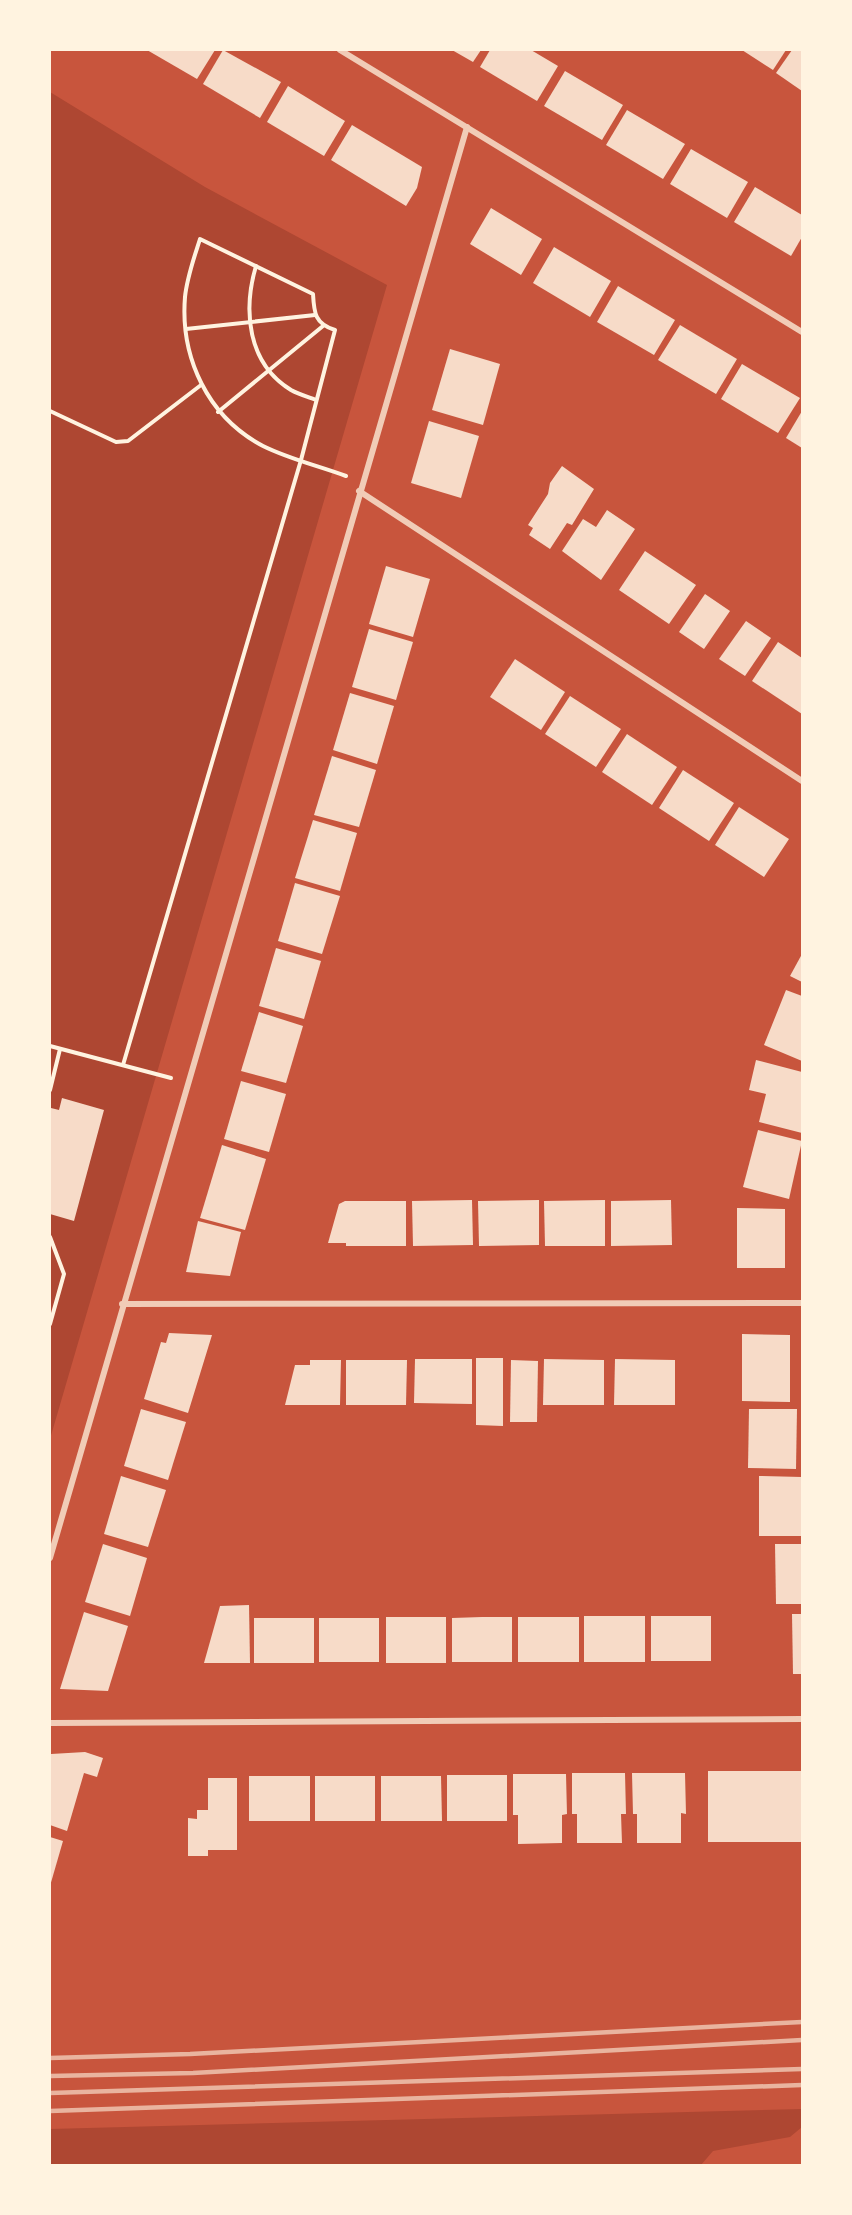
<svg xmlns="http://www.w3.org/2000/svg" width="852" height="2215" font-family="'Titillium Web',sans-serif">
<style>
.green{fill:#ae4732}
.building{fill:#f7dbc8}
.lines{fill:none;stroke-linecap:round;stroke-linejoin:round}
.path{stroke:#fff3e0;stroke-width:4}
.minor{stroke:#f1ccb7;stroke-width:6}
.rail{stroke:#e9b49f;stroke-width:4.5}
</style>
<rect width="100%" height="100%" fill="#c8553d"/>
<g class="green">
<polygon points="50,92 205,187 387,285 50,1439"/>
<polygon points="802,2109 802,2127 790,2137 713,2151 701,2165 50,2165 50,2129"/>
</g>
<g class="building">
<polygon points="147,50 215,50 197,79"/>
<polygon points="223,50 281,82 260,118 203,84"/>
<polygon points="452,50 481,50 473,62"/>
<polygon points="490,50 531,50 558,66 537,101 480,67"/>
<polygon points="742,50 786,50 773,70"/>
<polygon points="792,50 802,50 802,91 776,73"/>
<polygon points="565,71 623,105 602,140 544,106"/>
<polygon points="288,86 345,121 324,156 267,122"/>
<polygon points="627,110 685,144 663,179 606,145"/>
<polygon points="352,125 422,167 417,188 406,206 331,160"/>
<polygon points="691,149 748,182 727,218 670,184"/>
<polygon points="755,187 802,215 802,237 791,256 734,222"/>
<polygon points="491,208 542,239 521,275 470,244"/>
<polygon points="554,247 611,281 590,317 533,283"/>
<polygon points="618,286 675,320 654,355 597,322"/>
<polygon points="680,325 737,359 716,394 658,360"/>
<polygon points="450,349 500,364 483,425 432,410"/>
<polygon points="742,364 800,398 778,433 721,399"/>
<polygon points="802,411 802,448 786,438"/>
<polygon points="429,421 479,436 461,498 411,483"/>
<polygon points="562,466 594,489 572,525 567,523 550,549 529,535 533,528 528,525 548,494 550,483"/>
<polygon points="607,510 635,529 601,580 562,551 583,519 596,527"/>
<polygon points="645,551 696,585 669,624 619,590"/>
<polygon points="386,566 430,579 413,637 369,624"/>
<polygon points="705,594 730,611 704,649 679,632"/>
<polygon points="746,621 771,638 745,676 719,659"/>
<polygon points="369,629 413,642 396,700 352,687"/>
<polygon points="778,642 802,658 802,714 752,681"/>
<polygon points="515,659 565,692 541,730 490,697"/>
<polygon points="350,693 394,706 377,764 333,750"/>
<polygon points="570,696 621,729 596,767 545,734"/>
<polygon points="627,734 677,767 652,805 602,772"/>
<polygon points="332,756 376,770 359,827 314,815"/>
<polygon points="683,770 734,803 709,841 659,808"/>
<polygon points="739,807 789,839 764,877 715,845"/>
<polygon points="313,820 357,833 340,891 295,878"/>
<polygon points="295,883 340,896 322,954 278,941"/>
<polygon points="276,948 321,961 304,1019 259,1006"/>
<polygon points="802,954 802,982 790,976"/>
<polygon points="786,990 802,996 802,1061 764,1045"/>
<polygon points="259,1012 303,1026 286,1083 241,1071"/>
<polygon points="756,1060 802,1072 802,1133 759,1122 766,1094 749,1090"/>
<polygon points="241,1081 286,1094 269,1152 224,1139"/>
<polygon points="62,1098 104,1110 74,1221 50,1214 50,1114 51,1108 59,1110"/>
<polygon points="758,1130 802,1141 789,1199 743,1187"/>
<polygon points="222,1145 266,1159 245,1230 200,1218"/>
<polygon points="472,1200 473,1245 413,1246 412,1201"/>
<polygon points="539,1200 539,1245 479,1246 478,1201"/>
<polygon points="605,1200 605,1246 545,1246 544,1201"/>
<polygon points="671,1200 672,1245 611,1246 611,1201"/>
<polygon points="345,1201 406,1201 406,1246 346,1246 346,1243 328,1243 339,1204"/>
<polygon points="737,1208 785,1209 785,1268 737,1268"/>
<polygon points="198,1221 241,1232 230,1276 186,1272"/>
<polygon points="169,1333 212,1335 188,1413 144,1399 161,1342 166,1343"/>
<polygon points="742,1334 790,1335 790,1402 742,1401"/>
<polygon points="476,1358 503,1358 503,1426 476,1425"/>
<polygon points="415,1359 472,1359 472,1404 414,1403"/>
<polygon points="544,1359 604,1360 604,1405 543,1405"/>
<polygon points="615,1359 675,1360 675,1405 614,1405"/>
<polygon points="310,1360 341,1360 340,1405 285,1405 295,1365 310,1365"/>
<polygon points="346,1360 407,1360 406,1405 346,1405"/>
<polygon points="511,1360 538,1361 537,1422 510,1422"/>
<polygon points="141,1409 186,1422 168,1480 124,1466"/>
<polygon points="749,1409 797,1409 796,1469 748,1468"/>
<polygon points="121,1476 166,1490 148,1547 104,1534"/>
<polygon points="759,1476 802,1477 802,1536 759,1536"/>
<polygon points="103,1544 147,1558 130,1616 85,1602"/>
<polygon points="775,1544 802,1544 802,1604 776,1604"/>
<polygon points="249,1605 250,1663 204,1663 220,1606"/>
<polygon points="84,1612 128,1626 108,1691 60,1689"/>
<polygon points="792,1614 802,1614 802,1674 793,1674"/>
<rect x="584" y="1616" width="61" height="46"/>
<rect x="651" y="1616" width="60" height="45"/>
<rect x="386" y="1617" width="60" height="46"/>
<polygon points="482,1617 512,1617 512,1662 452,1662 452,1618"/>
<rect x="518" y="1617" width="61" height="45"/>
<rect x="254" y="1618" width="60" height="45"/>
<rect x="319" y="1618" width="60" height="44"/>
<polygon points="85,1752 103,1758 97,1777 84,1773 67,1831 50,1825 51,1754"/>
<rect x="708" y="1771" width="94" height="71"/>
<polygon points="572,1773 625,1773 626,1814 621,1814 622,1843 577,1843 577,1814 572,1814"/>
<polygon points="632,1773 685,1773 686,1814 681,1813 681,1843 637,1843 637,1814 633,1814"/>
<polygon points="513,1774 566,1774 567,1814 562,1815 562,1843 518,1844 518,1815 513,1815"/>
<rect x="447" y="1775" width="60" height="46"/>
<rect x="249" y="1776" width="61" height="45"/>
<rect x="315" y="1776" width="60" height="45"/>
<polygon points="381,1776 441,1776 442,1821 381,1821"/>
<polygon points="208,1778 237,1778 237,1850 208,1850 208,1856 188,1856 188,1818 197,1819 197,1810 208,1810"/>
<polygon points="50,1837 63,1841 50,1886"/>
</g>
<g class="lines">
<g class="path">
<path d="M256,266C243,310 247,363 291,390C298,394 308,397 316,400"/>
<polyline points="186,329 315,315"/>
<polyline points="50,411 116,442 128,441 201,385"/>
<polyline points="218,412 323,326"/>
<polyline points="50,1046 171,1078"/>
<path d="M123,1065L301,460L335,330C315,324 314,313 313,294L200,239C194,258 187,277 185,297C180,358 208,417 263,446C289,459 319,466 346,476"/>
<polyline points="50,1090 60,1049"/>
<polyline points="50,1237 64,1274 50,1324"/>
</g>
<g class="minor">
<polyline points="340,50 802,332"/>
<polyline points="359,491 802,781"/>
<polyline points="122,1304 802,1303"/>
<polyline points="50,1558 467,127"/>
<polyline points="50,1723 802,1719"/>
</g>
<g class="rail">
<polyline points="50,2058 190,2054 802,2022"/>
<polyline points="50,2076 193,2073 802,2040"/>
<polyline points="50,2093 802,2069"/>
<polyline points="50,2111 802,2085"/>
</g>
</g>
<rect width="852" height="2215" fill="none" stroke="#fff3e0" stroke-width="102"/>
</svg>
